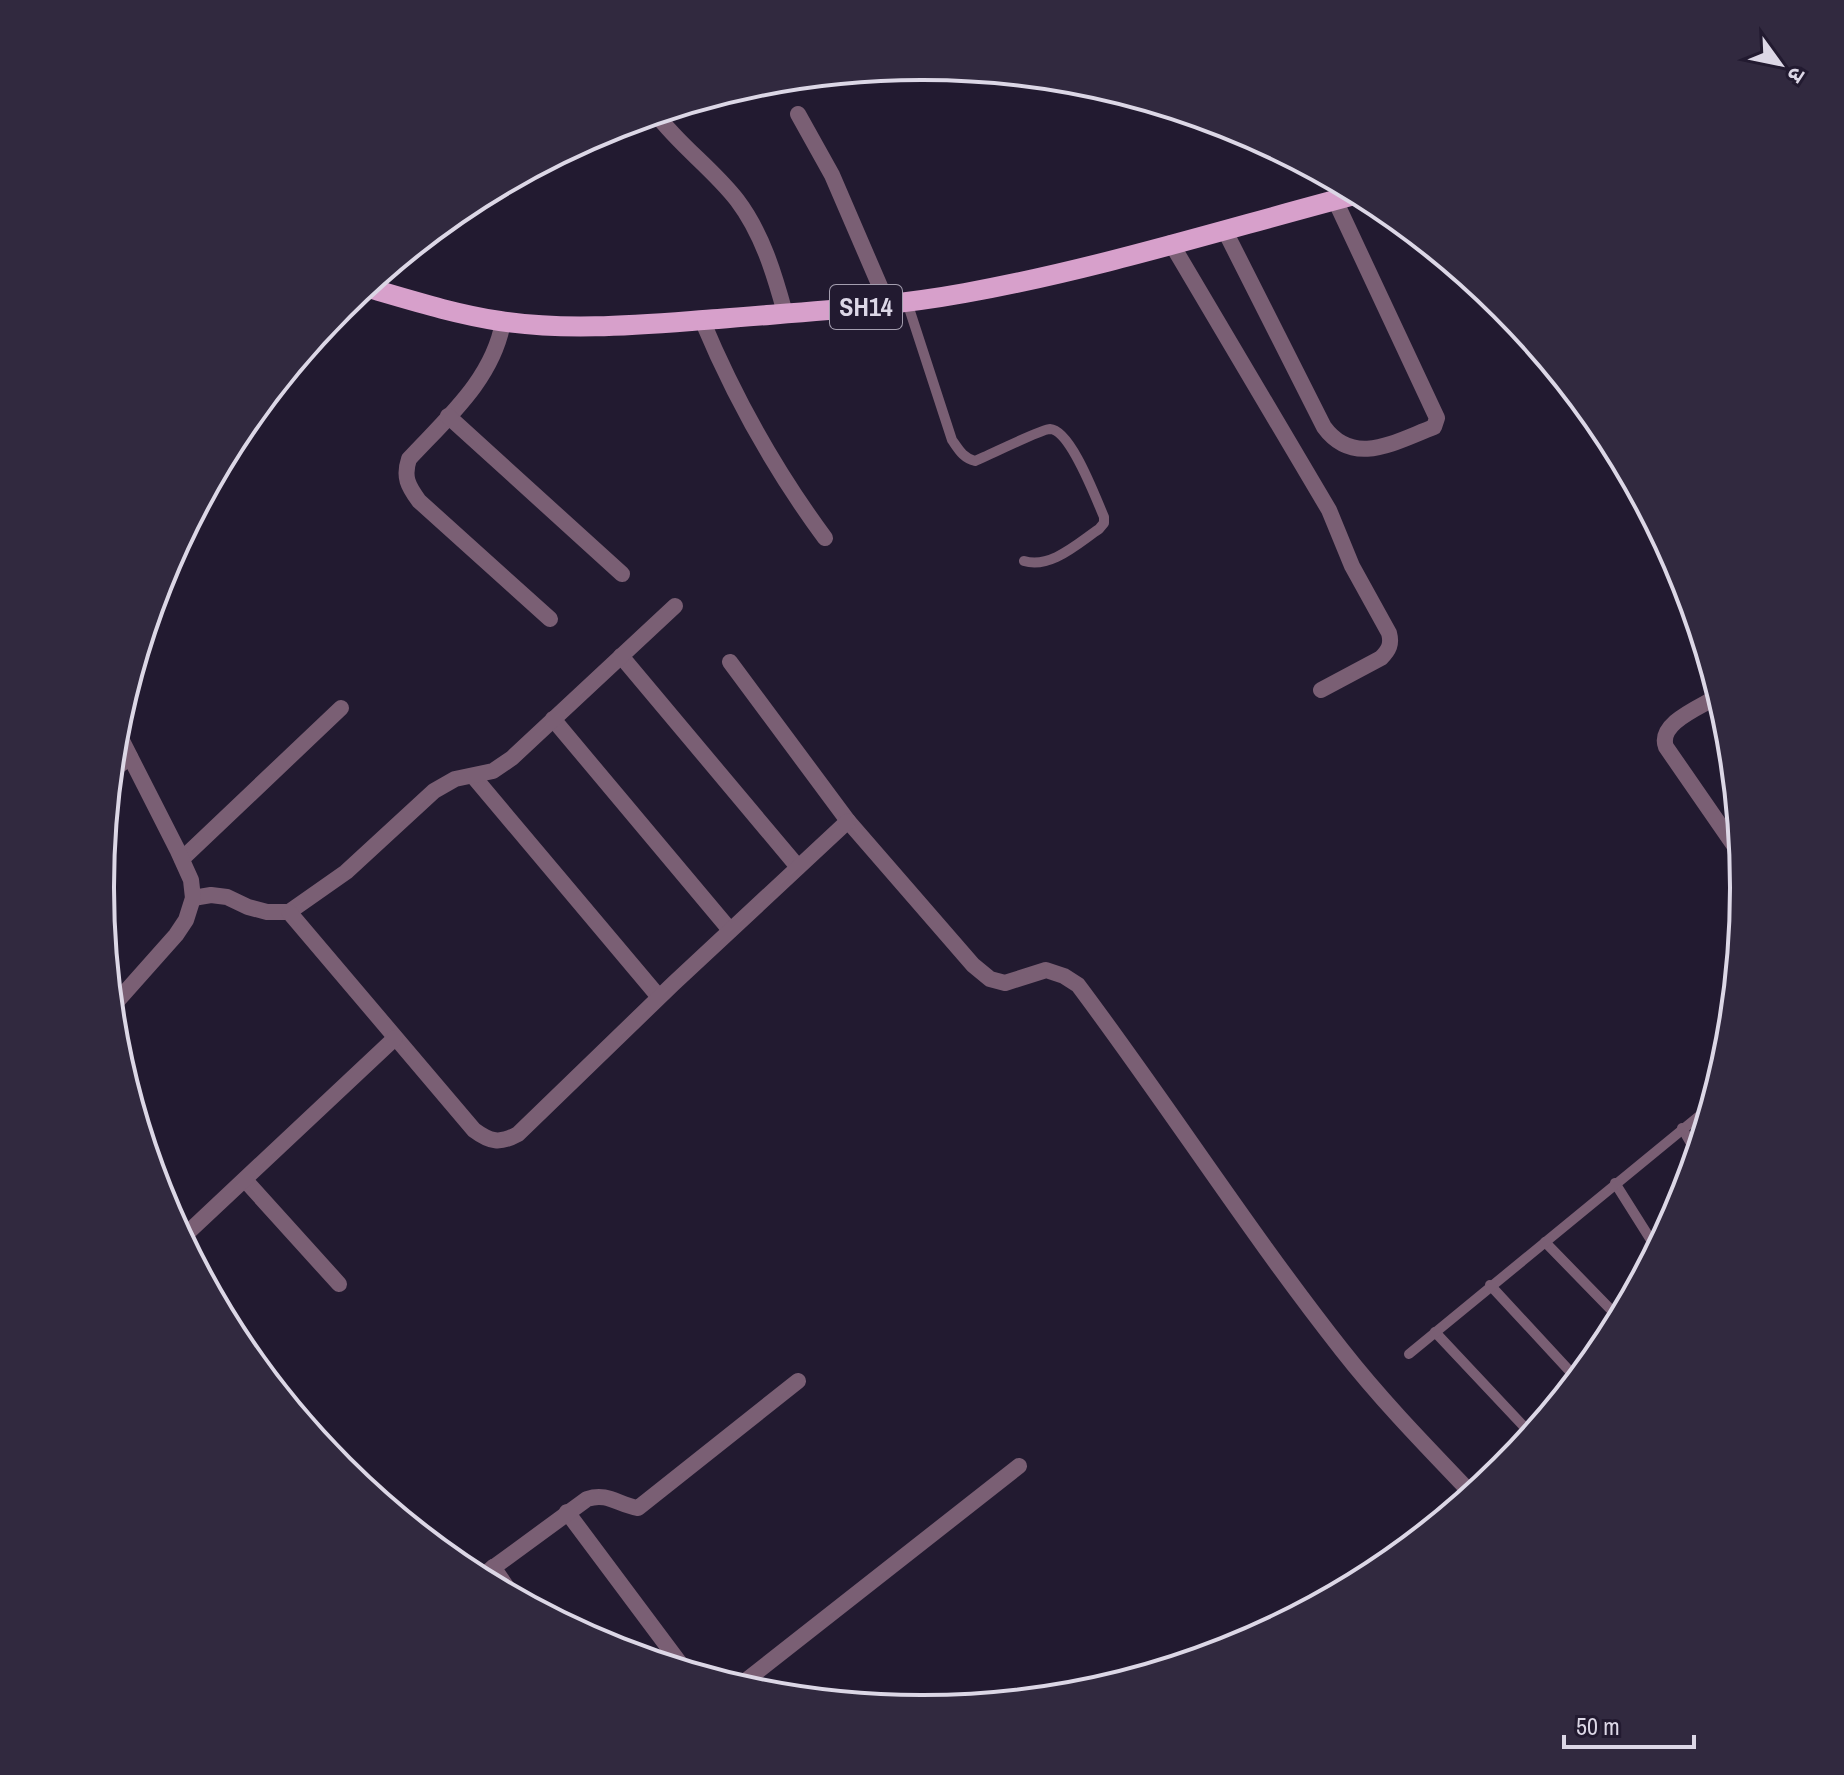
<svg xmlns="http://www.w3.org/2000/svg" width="1844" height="1775" font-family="'Archivo Narrow','Noto Sans Devanagari',sans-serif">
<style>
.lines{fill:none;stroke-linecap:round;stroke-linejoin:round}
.lane{stroke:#7a5f74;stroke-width:10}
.street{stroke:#7a5f74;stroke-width:16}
.primary{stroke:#d7a0cb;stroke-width:20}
.labels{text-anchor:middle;stroke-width:6;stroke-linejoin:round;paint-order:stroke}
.shield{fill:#221a30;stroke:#a49eaf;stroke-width:2}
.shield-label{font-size:26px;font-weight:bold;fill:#dcd7e6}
.rim{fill:none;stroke:#dcd7e6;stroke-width:4}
</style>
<rect width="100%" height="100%" fill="#221a30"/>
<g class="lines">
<g class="lane">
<path d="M907,302L952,440C959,450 963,458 975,461C988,456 1041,429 1050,429C1071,430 1096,499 1104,517V523L1099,529C1078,543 1051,569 1024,561"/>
<polyline points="1682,1128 1696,1152"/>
<polyline points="1615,1183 1656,1248"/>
<polyline points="1545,1242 1619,1318"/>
<polyline points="1490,1285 1577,1379"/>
<polyline points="1435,1332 1531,1434"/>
<polyline points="1409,1354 1710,1107"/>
</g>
<g class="street">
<path d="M656,114C680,146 712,168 737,200C762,233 774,273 785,313"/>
<polyline points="798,114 832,175 888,305"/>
<path d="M1224,229L1324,427C1354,468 1396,441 1434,427L1437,418L1335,200"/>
<path d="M1171,243L1329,510L1352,566L1389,633C1392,644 1389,650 1381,658L1321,690"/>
<path d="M702,320C735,399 774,469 825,538"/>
<path d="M503,322C493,379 447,418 409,459C403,477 408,486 419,501L550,619"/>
<polyline points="448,416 622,574"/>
<polyline points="621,656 798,867"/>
<path d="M730,662L848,821L973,965L990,979L1005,983L1046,970L1064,976L1078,985C1168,1105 1249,1232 1342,1350C1382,1401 1427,1447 1472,1494"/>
<path d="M1718,696C1701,707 1657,723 1666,747L1740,854"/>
<polyline points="553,719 730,930"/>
<polyline points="112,771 130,757"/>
<polyline points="473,776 659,997"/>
<polyline points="182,859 341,708"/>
<polyline points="193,898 211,895 227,897 248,907 267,912 289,912 346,872 434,791 455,779 493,771 512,758 675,606"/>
<path d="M289,912L474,1130C490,1142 500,1144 518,1134L673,984L848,821"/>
<polyline points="112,1007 176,935 186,920 193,898 191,880 177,849 116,729"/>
<polyline points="245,1180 339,1284"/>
<polyline points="182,1238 395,1038"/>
<polyline points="567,1512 685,1670"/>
<polyline points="493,1567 513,1596"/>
<path d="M479,1578L587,1499C608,1492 618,1505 638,1508L798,1381"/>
<polyline points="739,1686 1019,1466"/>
</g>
<path class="primary" d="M365,287C410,300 454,314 500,321C571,332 647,324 718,319C800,312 883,308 965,293C1098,269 1228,228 1358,194"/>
</g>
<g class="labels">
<rect class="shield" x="830" y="285" width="72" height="44" rx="6"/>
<g class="shield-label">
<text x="866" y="316">SH14</text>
</g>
</g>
<path d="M0 0H1844V1775H0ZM921 80H923A807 807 0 0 1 1730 887V888A807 807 0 0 1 923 1695H921A807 807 0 0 1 114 888V887A807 807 0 0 1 921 80Z" fill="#31293f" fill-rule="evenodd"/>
<path class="rim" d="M921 80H923A807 807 0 0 1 1730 887V888A807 807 0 0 1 923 1695H921A807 807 0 0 1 114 888V887A807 807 0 0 1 921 80Z"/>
<g transform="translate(1780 64) rotate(123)" stroke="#221a30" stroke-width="6" paint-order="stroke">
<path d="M0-6L14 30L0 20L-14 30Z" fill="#dcd7e6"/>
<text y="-12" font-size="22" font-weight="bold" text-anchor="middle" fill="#dcd7e6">उ</text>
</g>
<path d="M1564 1735v12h130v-12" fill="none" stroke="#dcd7e6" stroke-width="4"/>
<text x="1576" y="1735" font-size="24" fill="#dcd7e6" stroke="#221a30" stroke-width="6" paint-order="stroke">50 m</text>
</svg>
